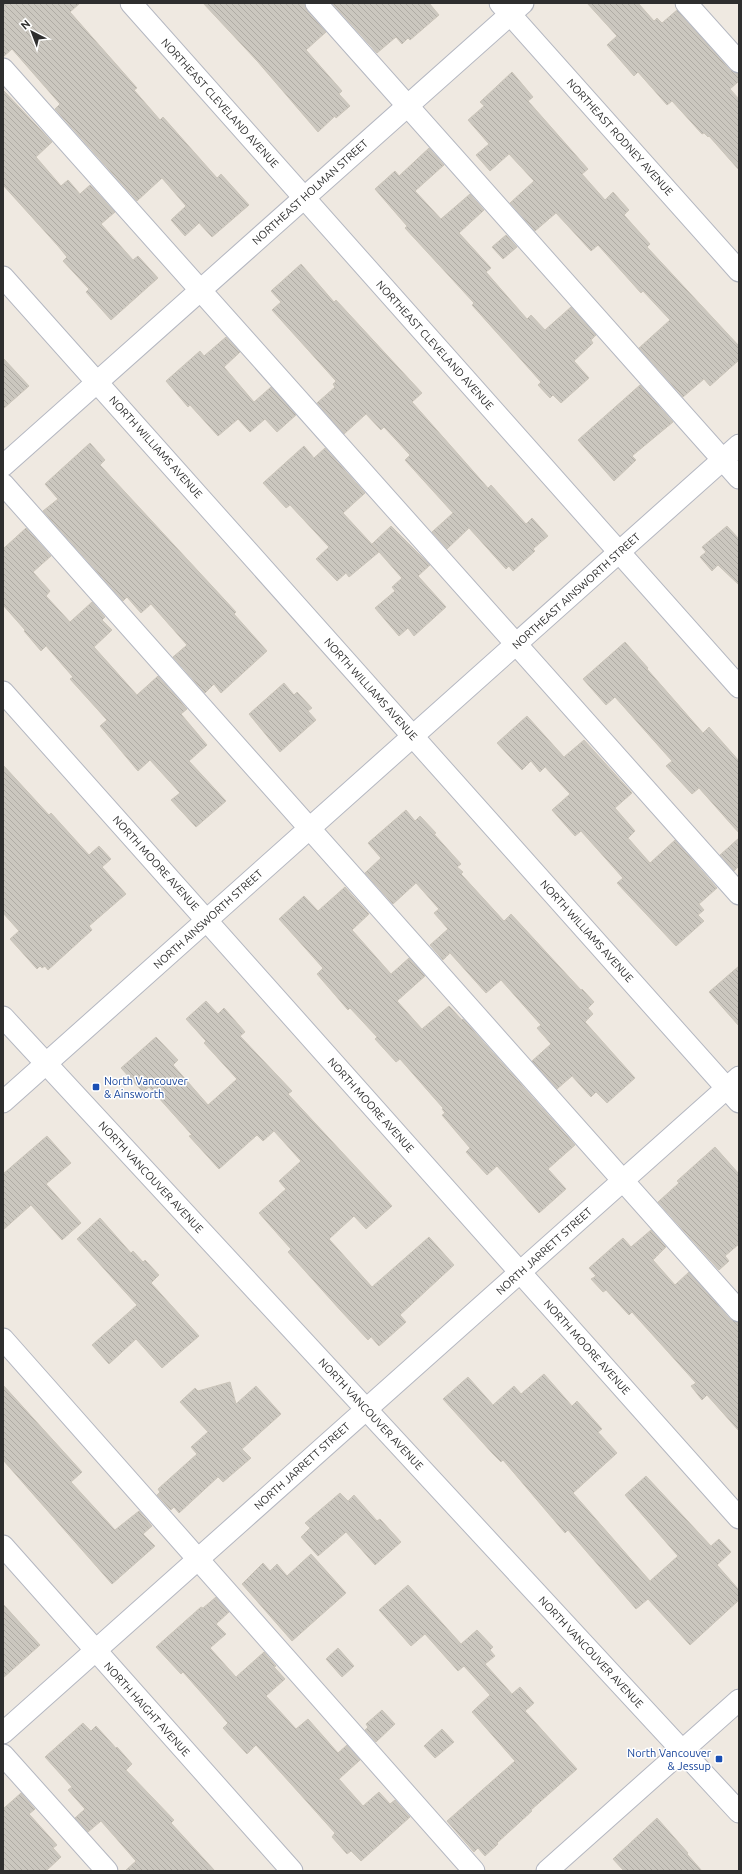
<svg xmlns="http://www.w3.org/2000/svg" width="742" height="1874" font-family="Ubuntu,sans-serif">
<style>
.building{fill:url(#building-back-hatch);stroke:#cbc5ba}
.lines{fill:none;stroke-linecap:round;stroke-linejoin:round}
.minor-casing{stroke:#b4b7c1;stroke-width:23}
.minor{stroke:#fff;stroke-width:21}
.transit-dot{fill:#1a4fb4;stroke:#fff;stroke-width:1.5}
.labels{text-anchor:middle;stroke-width:3;stroke-linejoin:round;paint-order:stroke}
.street-label{font-size:11px;fill:#2e2e2e;stroke:#fff}
.transit-label{font-size:11px;fill:#164399;stroke:#fff;text-anchor:start}
</style>
<defs>
<pattern id="building-back-hatch" width="6" height="6" patternUnits="userSpaceOnUse"><rect width="6" height="6" fill="#cbc7bf"/><path d="M-1 5l2 2M0 0l6 6M5-1l2 2" fill="none" stroke="#afaba4"/></pattern>
</defs>
<rect width="100%" height="100%" fill="#efe9e1"/>
<g class="building">
<polygon points="3,3 80,3 70,12 137,88 134,90 160,120 163,117 217,178 221,174 249,205 212,237 199,223 185,236 171,220 186,206 162,178 137,201 55,109 60,104 12,49 3,57"/>
<polygon points="203,3 304,3 307,11 326,32 306,50 342,91 339,94 350,106 336,118 335,116 318,132 258,62"/>
<polygon points="332,3 429,3 439,15 410,40 408,38 402,44 396,37 377,53"/>
<polygon points="587,3 638,3 654,21 657,18 662,23 677,10 730,70 739,74 739,81 730,89 739,99 739,170 709,136 708,137 704,133 702,134 672,101 667,105 638,72 634,76 607,45 617,36"/>
<polygon points="512,72 533,97 528,101 588,169 582,174 605,200 613,192 629,210 624,215 650,244 647,247 739,346 739,360 710,386 704,379 683,397 639,348 670,320 643,291 641,293 598,245 591,251 556,213 535,231 510,203 534,181 509,154 490,171 476,155 489,144 468,120 484,106 480,102"/>
<polygon points="3,90 52,142 36,157 61,186 68,180 80,194 90,185 115,212 101,224 133,260 138,256 158,278 111,320 86,292 89,289 63,261 67,257 58,246 3,185"/>
<polygon points="429,148 444,165 415,191 441,219 470,194 484,210 459,233 491,268 486,272 527,319 531,315 545,330 571,307 596,335 591,340 593,343 574,361 589,378 561,403 553,395 550,398 538,385 541,382 472,305 474,303 405,228 407,226 375,189 395,171 399,176"/>
<polygon points="506,235 517,247 503,259 492,247"/>
<polygon points="301,264 334,302 336,300 422,393 412,402 488,488 491,485 526,524 532,518 548,536 533,549 535,551 513,571 509,566 506,569 469,528 447,549 432,532 453,513 405,460 410,455 384,427 381,430 366,414 344,434 317,403 335,387 333,384 336,381 272,310 281,302 271,291"/>
<polygon points="226,337 240,352 224,367 254,402 271,387 296,415 277,432 265,419 250,432 238,419 218,436 190,405 188,407 166,381 200,351 204,356"/>
<polygon points="3,358 29,386 3,409"/>
<polygon points="640,385 673,422 632,456 636,460 614,481 578,440"/>
<polygon points="90,443 105,460 100,465 236,612 234,614 267,651 221,693 214,684 205,693 173,657 187,645 151,604 141,613 127,597 123,601 43,511 58,499 45,484"/>
<polygon points="304,446 314,458 325,448 365,493 343,513 379,552 349,577 346,573 337,581 316,559 329,547 290,505 286,508 263,483"/>
<polygon points="391,526 430,565 418,576 446,607 414,636 408,628 399,636 375,608 395,591 392,587 402,578 372,544"/>
<polygon points="727,526 739,539 739,585 718,565 712,571 700,557 706,552 702,547"/>
<polygon points="26,528 51,556 33,572 50,591 46,596 70,622 92,602 105,617 102,620 112,630 94,647 137,695 158,676 187,709 181,714 207,745 189,761 226,801 196,827 171,800 180,793 150,760 138,771 100,726 107,720 70,679 73,677 46,646 41,651 24,631 25,630 3,605 3,549"/>
<polygon points="625,642 648,668 647,669 703,733 709,727 739,761 739,833 699,788 692,794 666,766 672,761 615,697 606,705 583,679"/>
<polygon points="284,683 294,695 297,692 312,708 308,711 316,720 280,752 249,714"/>
<polygon points="527,716 564,757 584,740 632,793 615,808 635,831 628,838 650,863 675,840 717,888 699,904 704,910 698,915 704,921 676,946 617,883 623,878 581,831 575,836 552,810 570,794 545,767 540,772 531,761 522,770 497,743"/>
<polygon points="3,765 49,815 51,813 89,855 99,846 111,859 102,867 126,894 89,926 92,930 48,970 45,966 42,968 40,966 37,969 10,939 19,931 3,913"/>
<polygon points="406,810 415,821 420,816 436,833 434,834 461,864 457,867 463,872 461,874 504,921 511,914 581,990 582,989 594,1002 588,1008 593,1014 585,1022 635,1078 607,1103 596,1092 591,1097 572,1076 557,1089 532,1061 551,1044 537,1028 541,1025 501,980 486,993 450,953 443,960 430,945 448,929 434,913 439,909 416,883 393,904 365,873 381,858 368,843"/>
<polygon points="739,838 739,866 734,871 720,855"/>
<polygon points="345,887 369,914 352,930 391,974 409,958 425,976 397,1001 422,1029 449,1006 462,1020 463,1019 575,1145 548,1169 566,1189 539,1213 497,1166 487,1175 466,1152 470,1148 442,1115 445,1113 442,1109 443,1108 400,1059 396,1062 375,1039 377,1037 350,1008 348,1010 317,974 323,968 279,919 304,896 318,911"/>
<polygon points="739,966 739,1026 709,992"/>
<polygon points="206,1001 218,1014 224,1008 245,1032 240,1036 292,1091 288,1094 392,1206 366,1229 354,1216 329,1239 372,1287 429,1237 454,1265 400,1315 406,1322 379,1346 371,1337 368,1340 341,1311 288,1252 291,1249 259,1213 286,1189 279,1181 301,1161 274,1131 263,1141 257,1135 219,1169 189,1136 192,1135 149,1087 143,1092 121,1068 156,1037 178,1060 173,1065 208,1105 237,1079 204,1043 206,1041 186,1019"/>
<polygon points="47,1136 71,1163 46,1184 81,1223 62,1240 31,1205 3,1230 3,1174"/>
<polygon points="715,1147 739,1174 739,1244 725,1256 729,1261 719,1270 658,1202 679,1183 677,1181"/>
<polygon points="100,1218 131,1253 133,1251 143,1262 145,1260 159,1275 151,1283 199,1336 162,1368 136,1339 109,1364 92,1345 137,1305 77,1239"/>
<polygon points="651,1230 666,1247 653,1260 675,1285 689,1272 730,1319 739,1323 739,1431 707,1395 702,1400 691,1386 696,1383 632,1312 629,1315 606,1290 603,1292 591,1279 596,1276 589,1268 623,1238 631,1247"/>
<polygon points="544,1374 572,1406 577,1401 602,1429 598,1432 617,1453 573,1493 650,1581 678,1556 625,1495 646,1476 711,1546 719,1539 731,1552 717,1565 739,1590 739,1600 690,1645 648,1599 636,1609 568,1530 565,1533 503,1460 501,1462 493,1454 443,1399 468,1377 493,1405 514,1386 521,1394"/>
<polygon points="230,1382 236,1404 256,1386 281,1414 242,1449 251,1458 223,1482 218,1477 179,1513 174,1507 171,1510 157,1495 160,1492 158,1489 197,1454 191,1447 208,1432 180,1402 195,1388 198,1391"/>
<polygon points="3,1385 82,1472 71,1482 115,1530 139,1511 152,1526 143,1534 155,1546 112,1584 3,1460"/>
<polygon points="340,1493 348,1501 354,1495 377,1521 380,1519 401,1542 375,1565 346,1532 318,1556 301,1537 310,1528 305,1523"/>
<polygon points="311,1554 346,1593 292,1641 242,1584 263,1563 270,1571 277,1564 287,1576"/>
<polygon points="408,1585 461,1644 477,1630 493,1647 490,1650 495,1656 485,1664 512,1694 520,1687 534,1703 525,1711 577,1769 531,1810 532,1811 497,1843 498,1844 485,1856 478,1848 474,1852 447,1821 515,1761 472,1712 490,1695 464,1666 458,1671 425,1634 411,1646 379,1610"/>
<polygon points="216,1597 229,1612 216,1624 226,1634 210,1648 236,1677 264,1652 276,1666 274,1667 285,1679 266,1696 296,1729 308,1719 338,1753 347,1745 360,1760 339,1779 363,1806 379,1792 390,1804 395,1800 410,1817 361,1861 351,1851 347,1854 332,1837 335,1833 256,1745 247,1754 223,1728 228,1723 183,1672 181,1674 156,1647 201,1607 203,1608"/>
<polygon points="3,1604 40,1645 3,1678"/>
<polygon points="338,1648 354,1666 342,1677 326,1659"/>
<polygon points="382,1710 395,1724 376,1742 365,1730 368,1727 366,1724"/>
<polygon points="83,1723 91,1731 96,1726 116,1748 117,1747 132,1764 126,1770 174,1820 171,1823 215,1871 125,1871 136,1861 101,1821 88,1832 75,1818 85,1809 68,1790 72,1787 45,1757"/>
<polygon points="442,1729 454,1742 435,1758 424,1746"/>
<polygon points="21,1793 35,1809 29,1814 57,1845 53,1848 61,1857 46,1871 3,1871 3,1809"/>
<polygon points="657,1818 688,1853 687,1854 702,1871 624,1871 613,1859"/>
</g>
<g class="lines">
<defs>
<g id="minor">
<polyline points="131,3 739,687"/>
<polyline points="316,3 739,478"/>
<polyline points="500,3 739,271"/>
<polyline points="686,3 739,62"/>
<polyline points="3,69 739,894"/>
<polyline points="3,277 739,1102"/>
<polyline points="3,466 523,3"/>
<polyline points="3,484 739,1311"/>
<polyline points="3,692 739,1518"/>
<polyline points="3,1017 739,1812"/>
<polyline points="3,1102 739,445"/>
<polyline points="3,1339 474,1871"/>
<polyline points="3,1546 292,1871"/>
<polyline points="3,1733 739,1077"/>
<polyline points="3,1755 107,1871"/>
<polyline points="547,1871 739,1700"/>
</g>
</defs>
<use href="#minor" class="minor-casing"/>
<use href="#minor" class="minor"/>
</g>
<g class="transit-dot">
<rect x="92" y="1083" width="8" height="8" rx="2"/>
<rect x="715" y="1755" width="8" height="8" rx="2"/>
</g>
<g class="labels">
<g class="street-label">
<text transform="translate(220 103) rotate(48)" y="4">NORTHEAST CLEVELAND AVENUE</text>
<text transform="translate(620 137) rotate(48)" y="4">NORTHEAST RODNEY AVENUE</text>
<text transform="translate(310 192) rotate(-42)" y="4">NORTHEAST HOLMAN STREET</text>
<text transform="translate(435 345) rotate(48)" y="4">NORTHEAST CLEVELAND AVENUE</text>
<text transform="translate(156 447) rotate(48)" y="4">NORTH WILLIAMS AVENUE</text>
<text transform="translate(576 591) rotate(-42)" y="4">NORTHEAST AINSWORTH STREET</text>
<text transform="translate(371 689) rotate(48)" y="4">NORTH WILLIAMS AVENUE</text>
<text transform="translate(156 863) rotate(48)" y="4">NORTH MOORE AVENUE</text>
<text transform="translate(208 919) rotate(-42)" y="4">NORTH AINSWORTH STREET</text>
<text transform="translate(587 931) rotate(48)" y="4">NORTH WILLIAMS AVENUE</text>
<text transform="translate(371 1105) rotate(48)" y="4">NORTH MOORE AVENUE</text>
<text transform="translate(151 1177) rotate(47)" y="4">NORTH VANCOUVER AVENUE</text>
<text transform="translate(544 1251) rotate(-42)" y="4">NORTH JARRETT STREET</text>
<text transform="translate(587 1347) rotate(48)" y="4">NORTH MOORE AVENUE</text>
<text transform="translate(371 1414) rotate(47)" y="4">NORTH VANCOUVER AVENUE</text>
<text transform="translate(302 1466) rotate(-42)" y="4">NORTH JARRETT STREET</text>
<text transform="translate(591 1652) rotate(47)" y="4">NORTH VANCOUVER AVENUE</text>
<text transform="translate(147 1709) rotate(48)" y="4">NORTH HAIGHT AVENUE</text>
</g>
<g class="transit-label">
<text x="104" y="1085">North Vancouver<tspan x="104" dy="13">&amp; Ainsworth</tspan></text>
<text x="711" y="1757" text-anchor="end">North Vancouver<tspan x="711" dy="13">&amp; Jessup</tspan></text>
</g>
</g>
<rect width="742" height="1874" fill="none" stroke="#2e2e2e" stroke-width="8"/>
<g transform="translate(32 32) rotate(318)" stroke="#ffffff" stroke-width="3" paint-order="stroke">
<path d="M0-3L7 15L0 10L-7 15Z" fill="#2e2e2e"/>
<text y="-6" font-size="11" font-weight="bold" text-anchor="middle" fill="#2e2e2e">N</text>
</g>
</svg>
